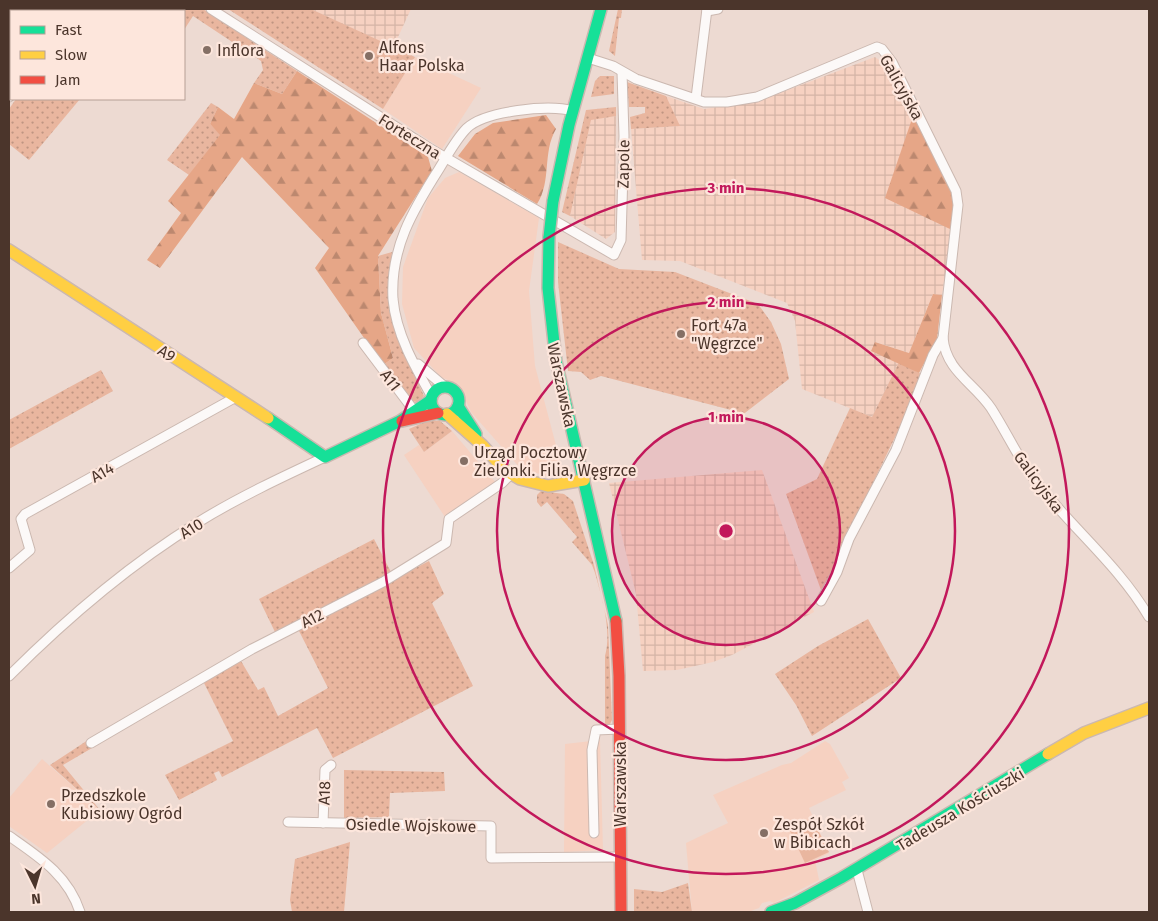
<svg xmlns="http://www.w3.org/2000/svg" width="1158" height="921" font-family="'Fira Sans',sans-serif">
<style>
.built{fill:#f6d1c1}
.industrial{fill:url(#industrial-grid)}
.grass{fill:url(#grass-dots)}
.forest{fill:url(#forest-firs)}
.park{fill:#e9b69f}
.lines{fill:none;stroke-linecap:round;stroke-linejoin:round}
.street-casing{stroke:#cbb8b0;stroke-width:11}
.fast-casing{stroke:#cbb8b0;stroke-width:14}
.slow-casing{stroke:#cbb8b0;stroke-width:14}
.jam-casing{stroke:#cbb8b0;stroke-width:14}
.street{stroke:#fcf9f8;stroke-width:9}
.fast{stroke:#16e098;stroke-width:11}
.slow{stroke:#ffcf43;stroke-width:11}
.jam{stroke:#f24e42;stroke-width:11}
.fast-bridge-casing{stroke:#cbb8b0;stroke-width:14;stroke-linecap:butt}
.fast-bridge{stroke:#16e098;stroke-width:11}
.ring{fill:none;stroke:#c2185b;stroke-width:2.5}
.poi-dot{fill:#846f65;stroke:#fde6dc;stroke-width:2}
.labels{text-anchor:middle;stroke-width:4.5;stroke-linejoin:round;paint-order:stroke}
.poi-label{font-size:16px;fill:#4b352b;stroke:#fde6dc;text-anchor:start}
.street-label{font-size:16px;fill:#4b352b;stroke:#fde6dc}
.centre{fill:#c2185b;stroke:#fde6dc;stroke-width:2.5}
.ring-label{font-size:15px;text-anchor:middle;font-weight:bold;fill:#c2185b;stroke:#fde6dc;stroke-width:4.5;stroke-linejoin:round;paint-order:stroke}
</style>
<defs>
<pattern id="industrial-grid" width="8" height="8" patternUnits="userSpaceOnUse" patternTransform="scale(1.25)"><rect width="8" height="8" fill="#f6d1c1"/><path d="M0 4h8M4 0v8" fill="none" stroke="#d4b4a6"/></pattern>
<pattern id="grass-dots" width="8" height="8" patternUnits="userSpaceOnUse" patternTransform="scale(1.25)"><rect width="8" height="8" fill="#e9b69f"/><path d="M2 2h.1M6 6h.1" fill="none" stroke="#bf9582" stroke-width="1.8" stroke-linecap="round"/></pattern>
<pattern id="forest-firs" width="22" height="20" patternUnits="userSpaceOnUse" patternTransform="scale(1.25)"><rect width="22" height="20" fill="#e6a687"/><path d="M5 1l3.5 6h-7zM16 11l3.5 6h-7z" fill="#bc886f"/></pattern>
</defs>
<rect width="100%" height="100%" fill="#eddad2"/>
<g class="built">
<polygon points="415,57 481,88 442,149 383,109"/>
<polygon points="459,172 539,218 529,291 535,366 561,464 546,476 520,468 471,412 459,385 441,377 414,348 402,304 403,267 428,198 445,178"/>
<polygon points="452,431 496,483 445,517 404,455 419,445 424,452"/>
<polygon points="600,740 603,850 564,852 565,744"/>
<polygon points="825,741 830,744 849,778 842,782 846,790 809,808 829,853 815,860 819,880 774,903 770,901 762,903 759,908 748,912 692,912 686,843 728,823 713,795 782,765 791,763"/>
<polygon points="42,759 100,810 47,853 9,826 9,798"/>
</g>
<g class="industrial">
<polygon points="311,9 411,9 393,48"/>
<polygon points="875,57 889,67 914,113 952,230 942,295 933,294 909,353 876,342 871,351 899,362 872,417 802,389 795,321 787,303 680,261 642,260 631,129 679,126 666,96 704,109 759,101"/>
<polygon points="616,116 615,232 606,239 570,216 591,119"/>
<polygon points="762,470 814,612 732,655 713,662 677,670 643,671 636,594 609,483"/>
</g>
<g class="grass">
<polygon points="145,9 203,9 297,71 282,94 254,83 263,70 261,61 193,16 184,30 184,11 149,11"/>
<polygon points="228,9 311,9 415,57 383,109"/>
<polygon points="618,9 622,9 621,18 619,18 615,56 609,51"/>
<polygon points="600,76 614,76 614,94 591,97 595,81"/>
<polygon points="627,82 666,96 680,126 631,129 630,117 645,113 645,107 629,107"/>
<polygon points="16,99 80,99 29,160 9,144 9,109"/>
<polygon points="211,103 218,107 210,124 221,135 189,175 167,160"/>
<polygon points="616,107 616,116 591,120 570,216 562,212 586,110"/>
<polygon points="558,242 619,269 675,272 758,304 771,322 781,344 789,379 737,419 731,410 601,376 590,380 581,372 568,371 558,282"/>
<polygon points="392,252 389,309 396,334 424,396 417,402 410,401 383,365 393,358 381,313 378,256"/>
<polygon points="899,362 921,374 900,427 836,559 833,570 821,590 786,494 817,479 850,408 872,417"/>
<polygon points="101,370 113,391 9,449 9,420"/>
<polygon points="427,421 440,421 452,431 424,452 409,429"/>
<path d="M541,491L564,494L573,501L594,565L608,625L612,720L610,724H605V656C612,630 602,598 595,573L592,565L572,542L577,537L547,502L541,507L537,502V495Z"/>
<polygon points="374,539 392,574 275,632 259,599"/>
<polygon points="429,561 444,594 432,603 473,686 333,758 317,728 222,777 219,771 214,773 217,780 179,800 165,775 233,741 203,681 241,661 258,690 264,687 278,716 328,688 298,629"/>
<polygon points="868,619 901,678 812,736 796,705 775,674 818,646"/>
<polygon points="88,740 92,748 63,765 100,810 50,765"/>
<polygon points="344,770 444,772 445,791 390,793 389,817 344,818"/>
<polygon points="350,842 344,912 292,912 290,900 295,859"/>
<polygon points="688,883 692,912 634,912 634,889 662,892"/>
</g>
<g class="forest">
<polygon points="9,9 92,9 88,11 11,11 11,41 9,42"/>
<polygon points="297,71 428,157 432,171 378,256 381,313 393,358 383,365 315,268 329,248 242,157 160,268 147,260 181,213 168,201 220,135 210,124 218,107 234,119 254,83 282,94"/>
<polygon points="914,113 954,192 955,205 952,230 885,198"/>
<path d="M546,115L556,129C542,153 552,181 537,204L458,156L475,134L493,123Z"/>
<polygon points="933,294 942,295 937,339 919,373 871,351 875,342 909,353"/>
</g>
<polygon class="park" points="812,818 829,852 805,863 789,829"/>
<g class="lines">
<defs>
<g id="street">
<polyline points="211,9 429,148 614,255 621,240 624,136 622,72"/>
<polyline points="118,11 118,9"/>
<polyline points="707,11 718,9"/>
<path d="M588,58L613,66L636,79L704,102H727L757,97L877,47L882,49L892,62L956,191L958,205L943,338C946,371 974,383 991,408C1007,433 1019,460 1037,483C1073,529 1119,566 1149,617"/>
<polyline points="9,97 11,94"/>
<polyline points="696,98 707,9"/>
<polyline points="363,343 412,408 416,416"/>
<polyline points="418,364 445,387"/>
<path d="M432,397C415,367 396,334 393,299C390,248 413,210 439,169C447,156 456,139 467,128C485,111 549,104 573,111"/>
<polyline points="9,568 30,550 21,519 25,514 236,397"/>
<polyline points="821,601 837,572 849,539 896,450 933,355 943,338"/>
<path d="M9,676C66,619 129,565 197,523C237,498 282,477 325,457"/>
<polyline points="91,743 252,649 383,582 446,543 449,519 502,483 511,474"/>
<polyline points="288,822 491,826 491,858 621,857"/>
<polyline points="323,823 325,770 331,765"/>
<polyline points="594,833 592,750 596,730 620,729"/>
<path d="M9,836C39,857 68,875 80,912"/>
<polyline points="857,870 868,912"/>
</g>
<g id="fast">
<polyline points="553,201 569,125 601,9"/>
<polyline points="549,237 548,288 556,361 616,621"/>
<circle cx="445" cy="401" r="14"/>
<polyline points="458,406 476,434"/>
<polyline points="268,418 325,457 400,421 431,400"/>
<polyline points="771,912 795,903 841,878 1048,754"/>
</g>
<g id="slow">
<polyline points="9,250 268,418"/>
<polyline points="447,414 482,445 505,470 520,479 548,486 584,480"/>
<polyline points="1048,754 1084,733 1149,708"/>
</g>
<g id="jam">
<polyline points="402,421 438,413"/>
<polyline points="616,621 619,676 621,912"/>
</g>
</defs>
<use href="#street" class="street-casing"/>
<use href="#fast" class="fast-casing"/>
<use href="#slow" class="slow-casing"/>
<use href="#jam" class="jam-casing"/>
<use href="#street" class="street"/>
<use href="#fast" class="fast"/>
<use href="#slow" class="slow"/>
<use href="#jam" class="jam"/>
<defs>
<polyline id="fast-bridge" points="549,237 553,201"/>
</defs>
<use href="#fast-bridge" class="fast-bridge-casing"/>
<use href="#fast-bridge" class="fast-bridge"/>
</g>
<circle cx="726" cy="531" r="114" fill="#c2185b" fill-opacity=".12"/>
<g class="ring">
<circle cx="726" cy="531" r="114"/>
<circle cx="726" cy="531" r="229"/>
<circle cx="726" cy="531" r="343"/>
</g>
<g class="poi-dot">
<circle cx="207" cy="50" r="5"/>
<circle cx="369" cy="56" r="5"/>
<circle cx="681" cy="334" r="5"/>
<circle cx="464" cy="461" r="5"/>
<circle cx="51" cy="804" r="5"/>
<circle cx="764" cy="833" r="5"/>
</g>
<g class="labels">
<g class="poi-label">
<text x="379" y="53">Alfons<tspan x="379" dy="18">Haar Polska</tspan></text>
<text x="217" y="56">Inflora</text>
<text x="691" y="331">Fort 47a<tspan x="691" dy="18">"Węgrzce"</tspan></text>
<text x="474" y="458">Urząd Pocztowy<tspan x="474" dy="18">Zielonki. Filia, Węgrzce</tspan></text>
<text x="61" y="801">Przedszkole<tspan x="61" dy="18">Kubisiowy Ogród</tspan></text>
<text x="774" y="830">Zespół Szkół<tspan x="774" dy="18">w Bibicach</tspan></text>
</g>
<g class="street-label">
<text transform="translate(902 87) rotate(61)" y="6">Galicyjska</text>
<text transform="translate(410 136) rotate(32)" y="6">Forteczna</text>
<text transform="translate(623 164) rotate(-89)" y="6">Zapole</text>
<text transform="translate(167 353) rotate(32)" y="6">A9</text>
<text transform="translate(391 380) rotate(53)" y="6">A11</text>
<text transform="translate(562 385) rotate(78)" y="6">Warszawska</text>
<text transform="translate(102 472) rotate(-29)" y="6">A14</text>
<text transform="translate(1039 482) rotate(54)" y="6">Galicyjska</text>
<text transform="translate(191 528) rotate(-32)" y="6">A10</text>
<text transform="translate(312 618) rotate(-27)" y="6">A12</text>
<text transform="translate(620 784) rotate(-90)" y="6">Warszawska</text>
<text transform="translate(324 793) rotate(-88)" y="6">A18</text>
<text transform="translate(960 809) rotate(-31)" y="6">Tadeusza Kościuszki</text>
<text transform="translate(411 825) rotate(1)" y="6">Osiedle Wojskowe</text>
</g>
</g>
<circle cx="726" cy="531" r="8" class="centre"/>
<g class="ring-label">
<text x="726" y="193">3 min</text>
<text x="726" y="307">2 min</text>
<text x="726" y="422">1 min</text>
</g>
<rect width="1158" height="921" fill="none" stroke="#4b352b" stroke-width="20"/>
<rect x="10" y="10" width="175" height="90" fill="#fde6dc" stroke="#b69f95"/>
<rect x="20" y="26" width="25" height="8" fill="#16e098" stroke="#b69f95"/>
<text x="55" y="35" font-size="15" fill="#4b352b">Fast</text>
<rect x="20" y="51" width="25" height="8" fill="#ffcf43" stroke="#b69f95"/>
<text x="55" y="60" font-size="15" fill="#4b352b">Slow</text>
<rect x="20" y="76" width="25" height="8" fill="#f24e42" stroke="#b69f95"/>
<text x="55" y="85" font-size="15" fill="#4b352b">Jam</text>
<g transform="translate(35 886) rotate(175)" stroke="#fde6dc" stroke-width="4" paint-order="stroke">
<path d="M0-4L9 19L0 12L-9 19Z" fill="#4b352b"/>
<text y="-8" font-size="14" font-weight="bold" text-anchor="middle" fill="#4b352b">N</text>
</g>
</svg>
